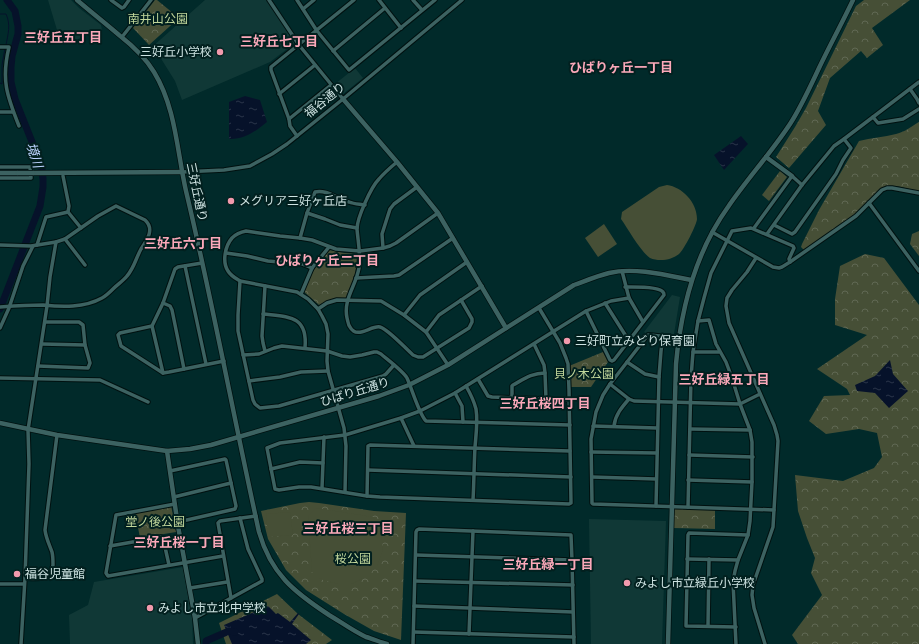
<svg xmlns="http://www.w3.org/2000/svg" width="919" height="644" font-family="'Fira Sans','Noto Sans JP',sans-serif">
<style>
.built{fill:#103836}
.forest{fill:url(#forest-crowns)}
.pitch{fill:#464f36}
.water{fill:url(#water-ripples)}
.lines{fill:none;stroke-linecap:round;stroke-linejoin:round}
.stream{stroke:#06122a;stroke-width:1}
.river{stroke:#06122a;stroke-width:7}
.minor-casing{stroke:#001110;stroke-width:5.5}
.tertiary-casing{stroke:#001110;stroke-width:6}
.minor{stroke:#3c6261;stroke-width:3.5}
.tertiary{stroke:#3c6261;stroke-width:4.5}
.tertiary-bridge-casing{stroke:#001110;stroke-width:6;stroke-linecap:butt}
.tertiary-bridge{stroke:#3c6261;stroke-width:4.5}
.poi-dot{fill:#f29aad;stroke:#02201f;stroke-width:1.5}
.labels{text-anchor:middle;stroke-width:4;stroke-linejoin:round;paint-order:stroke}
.park-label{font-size:12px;fill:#c1d69b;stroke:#02201f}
.poi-label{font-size:12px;fill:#cee3e2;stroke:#02201f;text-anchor:start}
.street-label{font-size:12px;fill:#cee3e2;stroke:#02201f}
.neighbourhood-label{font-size:13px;font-weight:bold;fill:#fca9ba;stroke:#02201f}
.water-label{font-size:13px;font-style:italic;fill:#bad2fd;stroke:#02201f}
</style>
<defs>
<pattern id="forest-crowns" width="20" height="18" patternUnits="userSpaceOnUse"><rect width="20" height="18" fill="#464f36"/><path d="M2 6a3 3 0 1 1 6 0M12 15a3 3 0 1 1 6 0" fill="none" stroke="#606853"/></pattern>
<pattern id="water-ripples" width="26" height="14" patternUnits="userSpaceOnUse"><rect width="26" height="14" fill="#06122a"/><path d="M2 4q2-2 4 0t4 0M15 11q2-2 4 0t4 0" fill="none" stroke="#293449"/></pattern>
</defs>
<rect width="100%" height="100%" fill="#012a2a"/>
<g class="built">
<polygon points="48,0 71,0 79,8 101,25 102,30 62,45 57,30"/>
<polygon points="205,0 268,0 295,43 270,62 182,100 175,81 160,57 152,47"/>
<polygon points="355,68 363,78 343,94 335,84"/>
<polygon points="672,295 680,297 674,334 672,335 647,332 646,333 644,332"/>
<polygon points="589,519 666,521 662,644 591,644"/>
<polygon points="183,567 192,617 193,644 70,644 69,615 88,605 94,582"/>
</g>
<g class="forest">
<polygon points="155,0 157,0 179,18 149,45 133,28"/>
<polygon points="864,0 910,0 872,28 883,45 867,58 861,51 830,78 818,111 826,125 789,168 776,157 795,127 806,108 856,6"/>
<path d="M919,122V192C908,189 893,183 882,188L855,215L804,250L801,247L802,244L819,210L859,141C871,138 884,137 896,134C905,132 912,126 919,122Z"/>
<polygon points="780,171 787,177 769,201 762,195"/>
<polygon points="919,231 919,256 910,244 912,234"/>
<path d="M329,250L345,253L358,254L355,274L347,299C336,297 329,300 319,305L303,291L315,268Z"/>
<polygon points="865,254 884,258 919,305 919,644 798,644 792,635 822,595 811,573 815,558 807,538 798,511 795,475 843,481 874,468 882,457 877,433 859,429 826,434 809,421 824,396 850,395 847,389 817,369 867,335 835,325 835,299 840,266"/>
<polygon points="603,352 608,362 591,387 569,387 569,366"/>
<polygon points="309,502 319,503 374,511 406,513 401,640 374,631 344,614 306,590 286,570 268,539 261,511 300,503"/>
<polygon points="171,505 176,532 140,538 135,511"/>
<polygon points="674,508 715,509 715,529 673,528"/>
<polygon points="277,594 298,614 332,640 326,644 226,644 219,623"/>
</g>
<g class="pitch">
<path d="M667,185C682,187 697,202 697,219C697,224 684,250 679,254C672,260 659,262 650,258C641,252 628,229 621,219L622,212L659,187Z"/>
<polygon points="604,224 617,244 598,257 585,238"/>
<polygon points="316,508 373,517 381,531 383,550 377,566 364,578 351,584 338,584 323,580 318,577 312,572 308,516"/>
<polygon points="290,512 293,535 268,537 266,514"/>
</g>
<g class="water">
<path d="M245,96L260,100L267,122C256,131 244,140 229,139V102Z"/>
<polygon points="741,136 748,144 724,170 714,155"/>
<polygon points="890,360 893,374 908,391 889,408 875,393 857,391 855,385 875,376"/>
<polygon points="268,606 276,614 278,613 290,622 298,613 299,614 292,624 311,640 306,644 232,644 224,625"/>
</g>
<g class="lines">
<g class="stream">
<path d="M0,14H6C11,25 8,34 6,45"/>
<polyline points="0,83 2,84 2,65 5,48"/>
</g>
<g class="river">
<polyline points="0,309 40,206 43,187 43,179 42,170 40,162 15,99 11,82 11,67 12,56 18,34 18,26 15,11 7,0"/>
<polyline points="206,644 206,641 229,631 235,632"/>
</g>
<defs>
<g id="minor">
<polyline points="111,0 122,8 124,7 129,0"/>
<polyline points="269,0 299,45 343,99"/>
<polyline points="297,0 317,31 349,70 435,0"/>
<polyline points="379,0 401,28"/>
<polyline points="413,0 422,10"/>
<polyline points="303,9 314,0"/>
<polyline points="122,37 151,0"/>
<path d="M0,47H9C1,80 7,96 19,126"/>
<polyline points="333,51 385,8"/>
<polyline points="919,82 873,117 878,123 903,119 919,109"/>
<polyline points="910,89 917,99 919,103"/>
<polyline points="279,94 315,65"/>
<polyline points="0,112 13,112"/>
<polyline points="289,119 331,85"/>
<polyline points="297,136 290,126 289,119 271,70 271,67 354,0"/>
<path d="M397,162C391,167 384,173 379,179C371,187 357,218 357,229C358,242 361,255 359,268C356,286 343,299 347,318C348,321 348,325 350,327C357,340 371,325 380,327C388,329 406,349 413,355L418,357H423L469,328L472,322V319L461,300"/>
<polyline points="0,167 30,167 31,178 0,178"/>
<polyline points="182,172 224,170 250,166 272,154 287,144 343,99 462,0"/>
<polyline points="63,176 69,206 68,212 81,228"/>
<polyline points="869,203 919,271"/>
<polyline points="307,213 325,219 340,225 357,228"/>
<polyline points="774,225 792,234 795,232 836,174 843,160 851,148 844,139"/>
<polyline points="754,228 792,176 802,185"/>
<polyline points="712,232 773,267 779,268 782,267 790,262 856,216 882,190 887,188 892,188 919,193"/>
<polyline points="767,234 802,185 834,146 844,139 873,117"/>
<path d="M300,238L307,213L315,192C326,189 338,199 349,202C354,204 359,204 365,205"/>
<polyline points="65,239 85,265"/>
<path d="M0,245L31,246L56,242L65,239L98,216L116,206L145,220C155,229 147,240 141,249C136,258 134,268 127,276C123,281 118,284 114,288C110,292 106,296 102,298C84,308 62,307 43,305C28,305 14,306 0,307"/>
<polyline points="37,245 46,217 68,212"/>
<polyline points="383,248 382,234 390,209 394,204 417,187"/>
<polyline points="226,253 247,256 268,261 302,264 312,268"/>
<polyline points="756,258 747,272 732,290 727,298 726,306 729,323 774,425 777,435 778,441 773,527 753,585 752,595 754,608 765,644"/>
<polyline points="202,263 178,267 175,269 163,303 152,326 120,333 118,335 121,346 163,373 169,372 224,361"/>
<polyline points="185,266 206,364"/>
<polyline points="622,271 629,298 643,322"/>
<polyline points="356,278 394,276 399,275 453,238"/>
<polyline points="240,281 238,315 238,331 253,400 255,404 260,408 279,406 383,376 386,374 394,365"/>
<polyline points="265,286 262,336 263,343 265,351"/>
<polyline points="301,294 312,268 329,247"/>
<polyline points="163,303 170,306 172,310 184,369"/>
<polyline points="605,303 629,341"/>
<polyline points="539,308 560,343 566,358 568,364 569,390 571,503 569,504 380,497 367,496 311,487 299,487 279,490 275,489 267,448 280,443 345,435 401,418 420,411 455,393 586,311 611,301 629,298"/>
<polyline points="318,309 327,303 337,300 381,301 404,315 426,332 448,365"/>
<path d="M586,311L610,360L612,361L614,360L664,295C664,294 664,293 663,292C659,286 632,287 625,287"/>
<path d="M263,314C288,317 308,315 305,348"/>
<polyline points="404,315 420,295 467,262"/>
<polyline points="698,321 709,320 716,344 726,362 732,378 740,404 750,430 752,442 752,482 750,521 748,535 738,560 735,571 733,582 736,644"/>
<polyline points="152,326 163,373"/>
<polyline points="0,328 9,308 23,266 33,246"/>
<polyline points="426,332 439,315 482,286"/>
<polyline points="679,338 650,335 648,335 610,384 603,395 596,412 591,439 592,503 593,504 774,510"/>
<polyline points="42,344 85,345"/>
<polyline points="534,344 544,365 545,373 546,399"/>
<polyline points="693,352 719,352"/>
<path d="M243,355L259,354L274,348L282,346L327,351L342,356L350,357L362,355L374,352H377L381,354C388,360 403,371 407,378C412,389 419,414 426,421L570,425"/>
<polyline points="627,362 645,374 659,377"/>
<polyline points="38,366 88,368 90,363 85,345 83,325 79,322 45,322"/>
<polyline points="0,378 100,380 148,402"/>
<polyline points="691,378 732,378"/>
<polyline points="478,379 488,396 492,397 569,400"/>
<polyline points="249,381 280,377 301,372 328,371"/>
<polyline points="610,384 629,399 634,401 740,404 760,394"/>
<path d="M466,386C470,393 474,401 476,409C478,421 476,435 475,447C474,465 474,483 473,500"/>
<polyline points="455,393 462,406 463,422"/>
<path d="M512,398V386L513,385C524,379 532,373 545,373"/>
<polyline points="401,418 414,446"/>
<polyline points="593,426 657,428"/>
<path d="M614,426C615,415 622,407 629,399"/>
<polyline points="690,429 750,430"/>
<polyline points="591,452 657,453"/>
<polyline points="689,455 753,457"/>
<polyline points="271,469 300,462 323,463"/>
<polyline points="368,470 571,477"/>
<polyline points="170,471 225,459 226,460 236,506 235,509 178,522"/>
<polyline points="592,477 656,479"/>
<polyline points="688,480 752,482"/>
<polyline points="322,488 324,437"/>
<path d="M345,492L346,446L344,428L328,371L327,361L328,334L326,324L322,316L318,309L308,299L297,292L240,281C235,278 231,276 228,271C222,262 225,246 232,238C236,234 241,232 246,231L280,236L300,238L312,240L336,249L360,251L383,248L390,246L396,243L438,213"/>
<polyline points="367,496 368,446 370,445 570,451"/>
<polyline points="174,497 231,483"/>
<polyline points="175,504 116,515 106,573 108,576 223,556"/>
<polyline points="656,506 659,377 661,351 663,336"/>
<polyline points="688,507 691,378 693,352 698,321 704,298 711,273 732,231 751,228 793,246 794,248 789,259 790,262"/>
<polyline points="110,546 161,537 163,538 169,565"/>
<polyline points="416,555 572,560"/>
<polyline points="687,559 738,560"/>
<path d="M25,578C38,579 50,581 53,565C53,560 53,556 52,552C49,544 46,538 45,530L57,435"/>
<polyline points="415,581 573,585"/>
<polyline points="0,584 24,584"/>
<polyline points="190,588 227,582"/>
<polyline points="231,598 218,523 220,521 256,516"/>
<polyline points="414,606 573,612"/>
<polyline points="195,618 262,581 262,579 248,549 240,518"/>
<polyline points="708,626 709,559"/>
<polyline points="736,627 686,626 688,535 689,533 748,535"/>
<polyline points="414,632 574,637"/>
<polyline points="469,634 473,531"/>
<polyline points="21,644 25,578 29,464 28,430 47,306 50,277 56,242"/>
<polyline points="413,644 416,532 417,530 419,529 571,535 572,560 574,644"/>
</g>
<g id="tertiary">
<path d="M77,0C91,12 105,23 119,35C133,46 145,57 154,72C176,108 177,152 186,191C213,304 234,419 259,532C271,574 294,592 329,615C341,622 353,631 366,637C373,639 380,642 387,644"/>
<polyline points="343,99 397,162 438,213 506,328"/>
<polyline points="766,157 792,176"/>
<polyline points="0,173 18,173"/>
<polyline points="33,173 182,172"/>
<path d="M0,423L57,435L167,451L190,449L211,445L379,396L409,385L448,365L574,285C585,281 597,276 609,273C634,267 666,275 691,280"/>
<polyline points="167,451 178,526 195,618 198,644"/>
<path d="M668,644L676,364C681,308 695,253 728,207C747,179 771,153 790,124C801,107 810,87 819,68C830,45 842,23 853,0"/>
</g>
</defs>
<use href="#minor" class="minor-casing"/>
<use href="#tertiary" class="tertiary-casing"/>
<use href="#minor" class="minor"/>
<use href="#tertiary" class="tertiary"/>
<defs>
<polyline id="tertiary-bridge" points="18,173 33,173"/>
</defs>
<use href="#tertiary-bridge" class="tertiary-bridge-casing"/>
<use href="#tertiary-bridge" class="tertiary-bridge"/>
</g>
<g class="poi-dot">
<circle cx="220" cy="52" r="4"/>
<circle cx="231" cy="201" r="4"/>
<circle cx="567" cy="341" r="4"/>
<circle cx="17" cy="574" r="4"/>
<circle cx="627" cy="583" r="4"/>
<circle cx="150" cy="608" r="4"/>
</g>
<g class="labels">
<g class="park-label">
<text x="158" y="23">南井山公園</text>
<text x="584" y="378">貝ノ木公園</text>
<text x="155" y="526">堂ノ後公園</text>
<text x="353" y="563">桜公園</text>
</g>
<g class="poi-label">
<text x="212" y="56" text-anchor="end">三好丘小学校</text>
<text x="239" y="205">メグリア三好ヶ丘店</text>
<text x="575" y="345">三好町立みどり保育園</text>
<text x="25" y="578">福谷児童館</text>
<text x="635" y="587">みよし市立緑丘小学校</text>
<text x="158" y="612">みよし市立北中学校</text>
</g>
<g class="street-label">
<text transform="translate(325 100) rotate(-39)" y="4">福谷通り</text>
<text transform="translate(197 192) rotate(78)" y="4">三好丘通り</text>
<text transform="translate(355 392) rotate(-17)" y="4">ひばり丘通り</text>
</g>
<g class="neighbourhood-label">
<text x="63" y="42">三好丘五丁目</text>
<text x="279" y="46">三好丘七丁目</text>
<text x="621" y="72">ひばりヶ丘一丁目</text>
<text x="183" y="248">三好丘六丁目</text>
<text x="327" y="265">ひばりヶ丘二丁目</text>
<text x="724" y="384">三好丘緑五丁目</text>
<text x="545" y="408">三好丘桜四丁目</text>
<text x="348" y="533">三好丘桜三丁目</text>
<text x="179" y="547">三好丘桜一丁目</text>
<text x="548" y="569">三好丘緑一丁目</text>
</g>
<g class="water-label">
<text transform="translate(35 155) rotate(72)" y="5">境川</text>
</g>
</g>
</svg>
